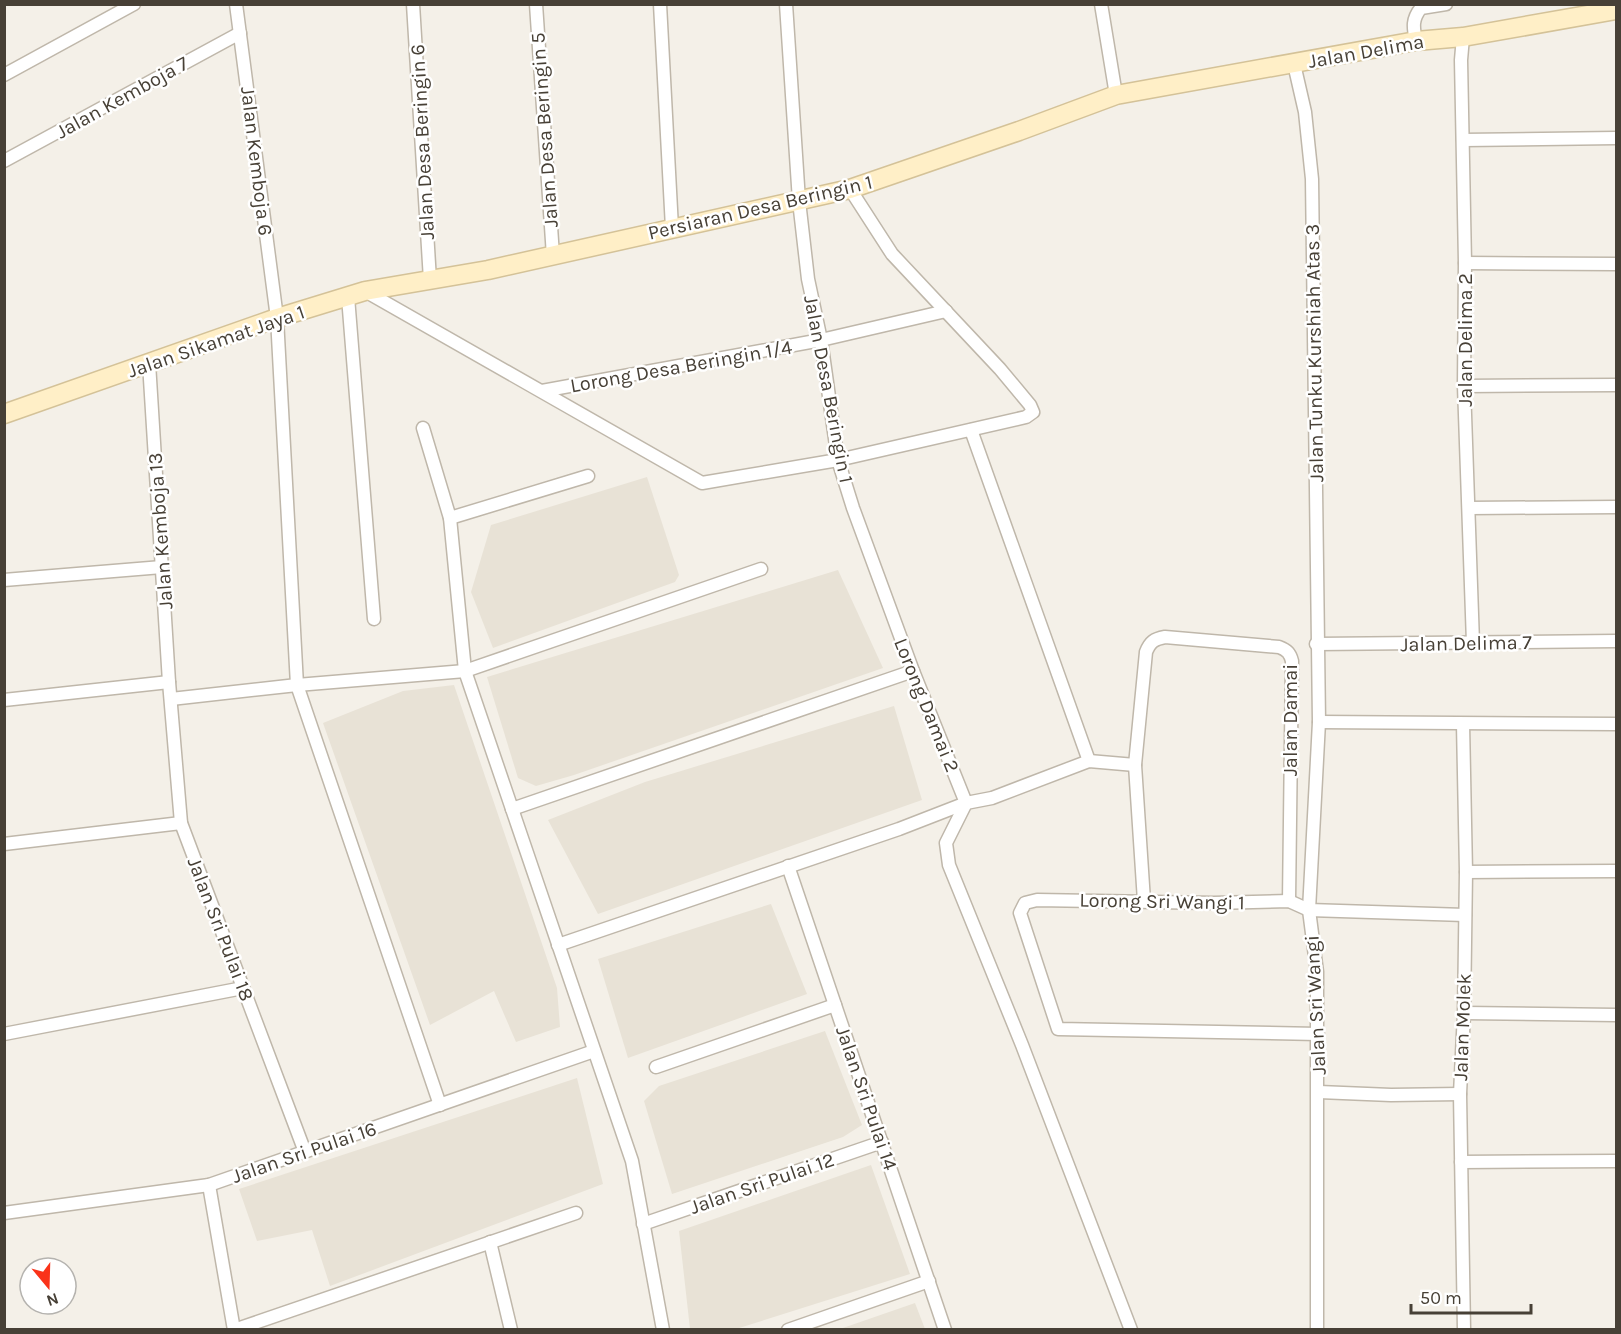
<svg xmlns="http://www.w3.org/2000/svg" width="1621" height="1334" font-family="Karla,sans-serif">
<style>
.residential{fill:#e8e2d6}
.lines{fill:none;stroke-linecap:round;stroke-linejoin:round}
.minor-casing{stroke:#bfb7aa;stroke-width:15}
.secondary-casing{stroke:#d4c298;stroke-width:21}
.minor{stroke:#fff;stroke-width:12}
.secondary{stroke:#ffefc7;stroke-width:18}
.labels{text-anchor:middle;stroke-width:5;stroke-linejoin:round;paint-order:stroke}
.street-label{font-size:20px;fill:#474036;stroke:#fff}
</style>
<rect width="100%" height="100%" fill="#f4f0e8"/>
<g class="residential">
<polygon points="647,477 679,575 675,582 493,648 471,592 491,525"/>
<polygon points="838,570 883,668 574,775 536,786 518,778 487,677"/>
<polygon points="454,685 557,988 560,1027 516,1042 494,991 430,1025 323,723 403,691"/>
<polygon points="894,706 922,800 598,914 548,820 645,782"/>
<polygon points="771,904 807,994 628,1058 598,959"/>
<polygon points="825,1031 862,1125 843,1137 672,1194 644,1101 659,1086"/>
<polygon points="577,1078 603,1184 330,1286 312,1230 257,1241 239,1189"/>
<polygon points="871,1165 910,1274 736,1329 690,1329 679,1231"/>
<polygon points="915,1303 925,1329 840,1329"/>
</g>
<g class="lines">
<defs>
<g id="minor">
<polyline points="236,4 277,318 297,685 440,1105"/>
<polyline points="413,4 430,280"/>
<polyline points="536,4 553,256"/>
<polyline points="660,4 672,228"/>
<polyline points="786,4 799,201 808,279 821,340 838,460 853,508 913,671 966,803 946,843 949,865 1022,1045 1131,1330"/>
<polyline points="1101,4 1116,95"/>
<polyline points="1463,37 1461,60 1465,263 1464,386 1473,643"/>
<path d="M1416,41C1413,27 1412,19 1421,8L1446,4"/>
<polyline points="1294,64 1305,112 1312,179 1319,722 1309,910 1317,972 1317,1330"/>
<polyline points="4,75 134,4"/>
<polyline points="1463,140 1616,138"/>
<polyline points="4,161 240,33"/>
<polyline points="1465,263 1616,264"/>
<polyline points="365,291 702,483 838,460 1026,417 1033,412 1030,405 1000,369 892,254 850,189"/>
<polyline points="348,297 374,619"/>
<polyline points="149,363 169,682 181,823 305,1152"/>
<polyline points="1464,386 1616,385"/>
<polyline points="542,391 821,340 946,311"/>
<polyline points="423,428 450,518 465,671 632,1161 663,1330"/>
<polyline points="971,430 1089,761"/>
<polyline points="1469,508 1616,507"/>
<polyline points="450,518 588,476"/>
<polyline points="4,580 162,567"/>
<polyline points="1316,644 1616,641"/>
<polyline points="171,699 297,685 465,671 761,569"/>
<polyline points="4,700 169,682"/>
<polyline points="1319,722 1616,724"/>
<polyline points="1463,724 1466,872 1464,1013 1460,1094 1464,1330"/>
<polyline points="512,809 913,671"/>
<polyline points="4,844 181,823"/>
<polyline points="788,866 945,1330"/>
<polyline points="1466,872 1616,871"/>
<path d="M1144,901L1135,765L1146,652C1150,642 1154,639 1165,637L1279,647C1287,650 1290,653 1292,661L1289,901"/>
<polyline points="558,945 899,829 966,803 992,798 1089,761 1135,765"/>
<polyline points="1464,1013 1616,1015"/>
<polyline points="4,1034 243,988"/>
<polyline points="1318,1034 1058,1029 1020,913 1025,903 1037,900 1214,903 1289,901 1309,910 1465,915"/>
<polyline points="656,1067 835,1005"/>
<polyline points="1319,1092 1391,1095 1460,1094"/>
<polyline points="1461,1162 1616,1161"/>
<polyline points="209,1185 234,1330"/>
<polyline points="4,1213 209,1185 594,1051"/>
<polyline points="643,1224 882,1142"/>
<polyline points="490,1242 511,1330"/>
<polyline points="234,1330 576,1213"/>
<polyline points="788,1330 929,1281"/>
</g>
<polyline id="secondary" points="4,414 277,318 365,291 488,270 850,189 1019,131 1116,95 1416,41 1463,37 1616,10"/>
</defs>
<use href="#minor" class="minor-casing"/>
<use href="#secondary" class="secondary-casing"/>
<use href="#minor" class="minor"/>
<use href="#secondary" class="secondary"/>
</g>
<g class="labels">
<g class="street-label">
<text transform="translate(1366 51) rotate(-10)" y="7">Jalan Delima</text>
<text transform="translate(122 97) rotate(-29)" y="7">Jalan Kemboja 7</text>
<text transform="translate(544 130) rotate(-94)" y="7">Jalan Desa Beringin 5</text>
<text transform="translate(422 142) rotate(-93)" y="7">Jalan Desa Beringin 6</text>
<text transform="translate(257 161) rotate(83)" y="7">Jalan Kemboja 6</text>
<text transform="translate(760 207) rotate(-13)" y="7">Persiaran Desa Beringin 1</text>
<text transform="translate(1465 340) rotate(-90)" y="7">Jalan Delima 2</text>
<text transform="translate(216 341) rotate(-19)" y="7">Jalan Sikamat Jaya 1</text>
<text transform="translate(1314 353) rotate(-91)" y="7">Jalan Tunku Kurshiah Atas 3</text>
<text transform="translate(681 366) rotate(-10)" y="7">Lorong Desa Beringin 1/4</text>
<text transform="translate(829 389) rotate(79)" y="7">Jalan Desa Beringin 1</text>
<text transform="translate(160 531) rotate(-94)" y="7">Jalan Kemboja 13</text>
<text transform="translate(1466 643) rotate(-1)" y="7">Jalan Delima 7</text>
<text transform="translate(927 705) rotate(68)" y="7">Lorong Damai 2</text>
<text transform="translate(1290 720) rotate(-90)" y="7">Jalan Damai</text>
<text transform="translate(1162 901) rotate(1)" y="7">Lorong Sri Wangi 1</text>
<text transform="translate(221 929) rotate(69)" y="7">Jalan Sri Pulai 18</text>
<text transform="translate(1315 1005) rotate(-93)" y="7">Jalan Sri Wangi</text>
<text transform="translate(1462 1027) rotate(-88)" y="7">Jalan Molek</text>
<text transform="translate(867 1098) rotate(71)" y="7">Jalan Sri Pulai 14</text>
<text transform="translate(304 1152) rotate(-19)" y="7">Jalan Sri Pulai 16</text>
<text transform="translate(762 1183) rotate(-19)" y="7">Jalan Sri Pulai 12</text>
</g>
</g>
<rect width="1621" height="1334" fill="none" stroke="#474036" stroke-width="12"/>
<g transform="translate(48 1286) rotate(161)"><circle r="28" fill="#ffffff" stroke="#b5b3af" stroke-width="1.5"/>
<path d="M0-4.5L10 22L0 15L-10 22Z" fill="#fa3319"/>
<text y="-9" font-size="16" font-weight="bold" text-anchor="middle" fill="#474036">N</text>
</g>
<path d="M1411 1304v9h120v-9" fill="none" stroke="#474036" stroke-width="3"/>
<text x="1420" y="1304" font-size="18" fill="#474036" stroke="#ffffff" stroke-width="4.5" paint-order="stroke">50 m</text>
</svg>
